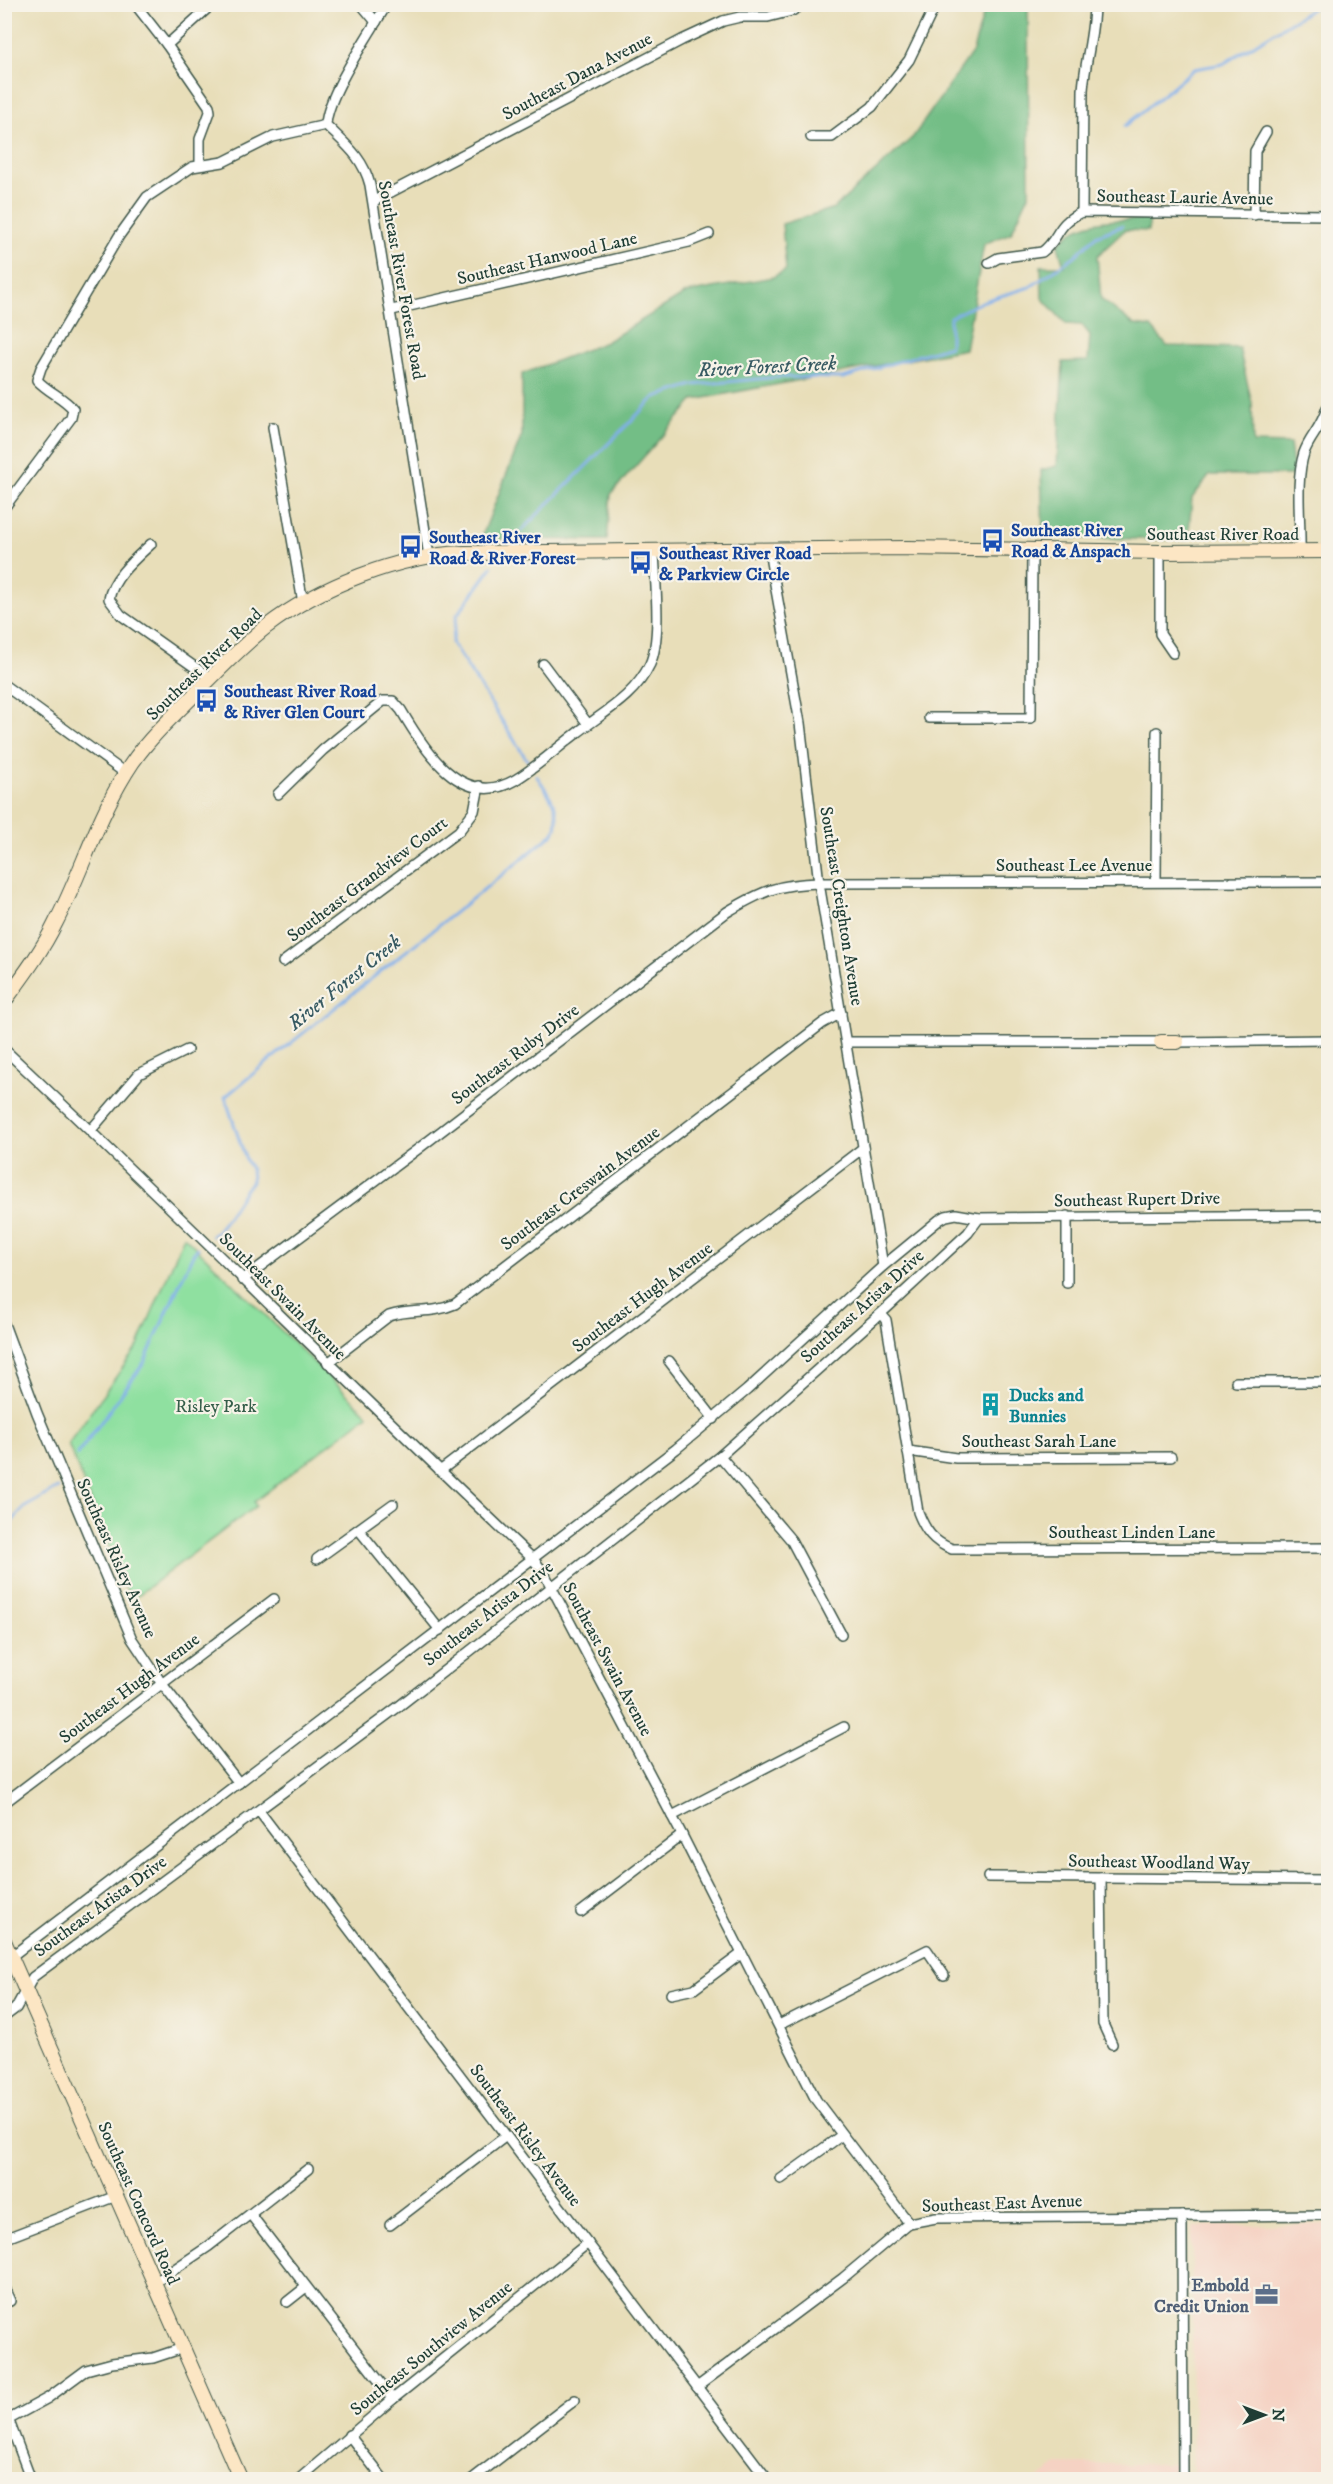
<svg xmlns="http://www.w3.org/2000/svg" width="1333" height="2484" font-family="'IM FELL DW Pica',serif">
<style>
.built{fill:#f5d2c3}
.green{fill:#8fe0a0;stroke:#578e6a;stroke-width:1.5}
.forest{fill:#73be86;stroke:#497e5d;stroke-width:1.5}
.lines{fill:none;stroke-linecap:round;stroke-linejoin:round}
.stream{stroke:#80afea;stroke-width:3}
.street-casing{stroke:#3d5548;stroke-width:12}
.secondary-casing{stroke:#3d5548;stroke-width:16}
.street{stroke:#fff;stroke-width:9}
.secondary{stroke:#fce6c4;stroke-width:14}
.labels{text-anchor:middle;stroke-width:4.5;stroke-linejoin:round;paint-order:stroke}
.street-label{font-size:18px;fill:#1f3d34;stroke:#f7f3e8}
.transit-label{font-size:18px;font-weight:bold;fill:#164399;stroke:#f7f3e8;text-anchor:start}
.culture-label{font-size:18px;font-weight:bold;fill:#0d838f;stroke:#f7f3e8;text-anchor:start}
.park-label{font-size:18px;fill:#355e4a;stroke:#f7f3e8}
.service-label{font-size:18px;font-weight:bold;fill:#4e5e75;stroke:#f7f3e8;text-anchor:end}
.water-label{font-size:20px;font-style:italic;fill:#375a62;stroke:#f7f3e8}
</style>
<rect width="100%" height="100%" fill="#f7f3e8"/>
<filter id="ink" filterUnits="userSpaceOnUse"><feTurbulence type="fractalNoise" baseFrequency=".0167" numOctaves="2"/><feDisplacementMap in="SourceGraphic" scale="12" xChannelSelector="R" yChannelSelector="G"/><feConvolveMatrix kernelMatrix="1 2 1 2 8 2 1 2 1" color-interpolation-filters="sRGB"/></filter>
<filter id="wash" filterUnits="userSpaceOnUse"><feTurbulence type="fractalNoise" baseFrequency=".008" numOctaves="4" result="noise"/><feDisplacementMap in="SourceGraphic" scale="24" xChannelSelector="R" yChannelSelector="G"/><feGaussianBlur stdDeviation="1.35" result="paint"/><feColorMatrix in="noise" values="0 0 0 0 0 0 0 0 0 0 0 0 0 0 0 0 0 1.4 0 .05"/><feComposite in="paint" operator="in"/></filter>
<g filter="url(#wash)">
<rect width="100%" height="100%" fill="#e8deb9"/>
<g class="built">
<polygon points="1328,2224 1328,2478 1193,2479 1192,2226"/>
<polygon points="1059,2464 1174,2464 1174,2479 1037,2479"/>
</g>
<polygon class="green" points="184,1236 368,1415 254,1502 256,1506 131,1600 68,1444 138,1346"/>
<g class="forest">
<polygon points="986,5 1028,5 1029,195 1011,233 984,244 965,349 694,400 611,494 607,540 481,539 522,435 522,374 606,342 686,293 773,277 786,270 782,224 834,208 913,137 973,51"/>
<path d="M1150,219L1148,231L1125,230L1097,256L1101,299L1135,325L1151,327L1167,346L1239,348L1252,403L1253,443L1290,444L1294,475H1210L1192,498L1188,540L1043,537L1041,470L1057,466L1063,362L1088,361L1090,335L1082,325L1066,324L1042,298L1041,266H1064L1058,245C1078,217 1118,220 1150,219Z"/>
</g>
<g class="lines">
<g class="stream">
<polyline points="1125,126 1194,69 1223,64 1320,4"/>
<polyline points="521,531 655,397 693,385 781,377 843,378 950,346 950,317 984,301 1030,287 1075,256 1096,236 1122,226"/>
<polyline points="492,567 457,615 452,643 527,760"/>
<path d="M212,1236C229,1220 237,1199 252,1181L251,1169L246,1160L225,1097C333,1007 445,922 554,833C564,812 548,793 536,775"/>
<polyline points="77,1455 144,1363 193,1254 198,1248"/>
<polyline points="4,1547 6,1528 25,1507 58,1488"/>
</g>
</g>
</g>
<g filter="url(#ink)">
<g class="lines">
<defs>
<g id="street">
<polyline points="135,4 167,45 209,106 210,112 200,139 200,164"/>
<polyline points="361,4 376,22"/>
<path d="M387,4C370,33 327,95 326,125C345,144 363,157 370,185L429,556"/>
<polyline points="167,45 210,6"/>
<polyline points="811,137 832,137 872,107 909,60 936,4"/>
<polyline points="374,201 682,40 723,21 740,17 768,17 792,11 803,4"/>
<path d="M1082,212L1083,90C1085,61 1094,34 1094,4"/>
<polyline points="1254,215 1255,151 1266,132"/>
<path d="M989,263L998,258L1042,252C1060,239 1055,224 1082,212L1328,215"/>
<polyline points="392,310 689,242 709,234"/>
<polyline points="273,427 303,603"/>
<path d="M4,508L71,418L73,409C63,397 48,392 37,380L41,368L119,236L147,197L192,167L223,162L273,137L326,125"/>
<path d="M151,544C135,559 113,577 109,599L121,615L210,678"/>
<polyline points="771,550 771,562 800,723 819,883 883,1266"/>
<polyline points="1160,552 1160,634 1173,653"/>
<path d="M1300,552C1301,522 1295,481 1304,453C1310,436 1321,429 1327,408"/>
<polyline points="543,664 588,724"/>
<polyline points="4,685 125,773"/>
<polyline points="929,718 1031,718 1032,551"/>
<path d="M278,794L323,750L383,701H393L401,710C423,748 462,811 515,780C537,767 557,748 577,733C604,712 635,696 650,664C662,637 655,581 654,551"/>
<polyline points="1156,881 1157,732"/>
<polyline points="283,962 459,831 474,811 479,786"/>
<polyline points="847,1042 1161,1042"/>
<polyline points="1177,1042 1328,1040"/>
<path d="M4,1049C183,1217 355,1391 533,1559L544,1573L682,1835L816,2100L909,2223"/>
<polyline points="91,1130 139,1074 187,1050"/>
<path d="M242,1280L418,1149L727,912C762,891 778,884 819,883L1328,882"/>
<polyline points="1067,1283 1067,1216"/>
<path d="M881,1314L886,1320L918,1512C925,1530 933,1542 952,1549L1328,1548"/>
<polyline points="4,1324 37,1413 132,1639 162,1684 239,1783"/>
<polyline points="669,1361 714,1419"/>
<path d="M328,1363L389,1316C413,1308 430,1315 455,1304L823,1023L841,1013"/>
<polyline points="1236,1382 1328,1382"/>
<polyline points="908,1451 956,1458 1171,1457"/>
<polyline points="720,1456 791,1540 841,1634"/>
<polyline points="440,1471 863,1148"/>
<polyline points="359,1530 440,1630"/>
<polyline points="317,1559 393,1504"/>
<polyline points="4,1803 274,1599"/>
<polyline points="259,1811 768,2480"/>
<polyline points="672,1816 844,1727"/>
<polyline points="988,1877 1328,1880"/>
<polyline points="1101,1878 1103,2024 1112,2044"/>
<polyline points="581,1912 682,1835"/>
<polyline points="4,1962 676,1449 747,1390 883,1266 939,1220 946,1216 956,1214 979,1218 1328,1215"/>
<polyline points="671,1994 694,1989 741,1954"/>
<polyline points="4,2017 16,2008 33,1977 398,1707 720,1456 888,1307 968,1233 979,1218"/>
<polyline points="779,2025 927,1950 944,1975"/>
<polyline points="781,2179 842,2135"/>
<polyline points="251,2215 393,2399"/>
<polyline points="1182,2216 1183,2480"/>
<polyline points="390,2225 506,2136"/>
<polyline points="4,2239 116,2196"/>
<polyline points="154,2283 209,2246 308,2169"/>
<polyline points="4,2288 10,2301"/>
<polyline points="287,2302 306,2287"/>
<polyline points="697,2387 843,2278 909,2223 936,2218 1328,2215"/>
<polyline points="9,2421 31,2480"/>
<polyline points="4,2422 48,2398 86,2370 112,2363 153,2358 183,2348"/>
<polyline points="349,2435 384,2480"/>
<polyline points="298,2480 393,2399 588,2243"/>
<polyline points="471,2480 575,2400"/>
</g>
<g id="secondary">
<path d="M4,1002C23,976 42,951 56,922C81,874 96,821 125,774C142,745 167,722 190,699C215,674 239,648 266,627C318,587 399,555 464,553L906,548L1160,552L1328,551"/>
<polyline points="1161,1042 1177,1042"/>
<polyline points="4,1941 241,2480"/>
</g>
</defs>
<use href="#street" class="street-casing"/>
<use href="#secondary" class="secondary-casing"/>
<use href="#street" class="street"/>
<use href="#secondary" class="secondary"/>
</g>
</g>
<defs>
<symbol id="bus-bare" viewBox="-9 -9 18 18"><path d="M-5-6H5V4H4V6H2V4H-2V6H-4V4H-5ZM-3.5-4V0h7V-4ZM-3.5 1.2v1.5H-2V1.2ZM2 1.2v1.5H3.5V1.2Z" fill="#1a4fb4" stroke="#f7f3e8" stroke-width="2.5" paint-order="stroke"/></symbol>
<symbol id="building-bare" viewBox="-9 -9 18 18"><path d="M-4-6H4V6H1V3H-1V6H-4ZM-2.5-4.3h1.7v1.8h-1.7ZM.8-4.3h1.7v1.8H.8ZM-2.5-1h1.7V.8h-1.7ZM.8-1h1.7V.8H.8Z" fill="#0f9aa8" stroke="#f7f3e8" stroke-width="2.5" paint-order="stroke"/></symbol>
<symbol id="office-bare" viewBox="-9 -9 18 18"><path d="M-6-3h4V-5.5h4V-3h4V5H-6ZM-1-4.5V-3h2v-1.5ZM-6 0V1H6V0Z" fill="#5c6f8a" stroke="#f7f3e8" stroke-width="2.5" paint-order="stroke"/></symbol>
</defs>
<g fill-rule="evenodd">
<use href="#bus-bare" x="976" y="524" width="33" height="33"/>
<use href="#bus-bare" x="394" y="530" width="33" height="33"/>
<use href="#bus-bare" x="624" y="546" width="33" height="33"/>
<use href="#bus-bare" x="190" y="684" width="33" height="33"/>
<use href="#building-bare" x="974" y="1388" width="33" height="33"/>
<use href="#office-bare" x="1250" y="2278" width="33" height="33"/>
</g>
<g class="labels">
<g class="street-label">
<text transform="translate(577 76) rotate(-28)" y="6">Southeast Dana Avenue</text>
<text transform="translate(1185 197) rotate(1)" y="6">Southeast Laurie Avenue</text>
<text transform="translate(547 258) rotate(-13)" y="6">Southeast Hanwood Lane</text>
<text transform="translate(402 280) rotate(80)" y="6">Southeast River Forest Road</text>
<text x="1223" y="540">Southeast River Road</text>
<text transform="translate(204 664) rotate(-44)" y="6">Southeast River Road</text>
<text x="1074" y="871">Southeast Lee Avenue</text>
<text transform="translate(367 879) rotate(-37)" y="6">Southeast Grandview Court</text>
<text transform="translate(842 906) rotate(81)" y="6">Southeast Creighton Avenue</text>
<text transform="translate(515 1054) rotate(-37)" y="6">Southeast Ruby Drive</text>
<text transform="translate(580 1188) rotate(-37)" y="6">Southeast Creswain Avenue</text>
<text transform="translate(1137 1199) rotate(-1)" y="6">Southeast Rupert Drive</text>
<text transform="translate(283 1296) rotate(45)" y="6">Southeast Swain Avenue</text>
<text transform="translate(642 1297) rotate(-37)" y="6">Southeast Hugh Avenue</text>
<text transform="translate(862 1306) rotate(-42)" y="6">Southeast Arista Drive</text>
<text x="1039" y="1447">Southeast Sarah Lane</text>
<text x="1132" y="1538">Southeast Linden Lane</text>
<text transform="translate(117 1558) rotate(66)" y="6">Southeast Risley Avenue</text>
<text transform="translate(488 1613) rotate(-38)" y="6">Southeast Arista Drive</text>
<text transform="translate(608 1659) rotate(62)" y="6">Southeast Swain Avenue</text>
<text transform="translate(129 1688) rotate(-37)" y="6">Southeast Hugh Avenue</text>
<text transform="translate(1159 1862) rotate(1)" y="6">Southeast Woodland Way</text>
<text transform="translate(100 1906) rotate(-36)" y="6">Southeast Arista Drive</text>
<text transform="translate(526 2135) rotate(53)" y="6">Southeast Risley Avenue</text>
<text transform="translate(139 2203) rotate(66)" y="6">Southeast Concord Road</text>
<text transform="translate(1002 2203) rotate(-2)" y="6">Southeast East Avenue</text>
<text transform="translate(431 2348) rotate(-39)" y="6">Southeast Southview Avenue</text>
</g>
<g class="transit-label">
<text x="1011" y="536">Southeast River<tspan x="1011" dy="21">Road &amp; Anspach</tspan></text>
<text x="429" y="543">Southeast River<tspan x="429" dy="21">Road &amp; River Forest</tspan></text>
<text x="659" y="559">Southeast River Road<tspan x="659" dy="21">&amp; Parkview Circle</tspan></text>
<text x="224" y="697">Southeast River Road<tspan x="224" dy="21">&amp; River Glen Court</tspan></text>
</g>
<g class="culture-label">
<text x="1009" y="1401">Ducks and<tspan x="1009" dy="21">Bunnies</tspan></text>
</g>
<g class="park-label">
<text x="216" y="1412">Risley Park</text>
</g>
<g class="service-label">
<text x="1249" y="2291">Embold<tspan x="1249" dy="21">Credit Union</tspan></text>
</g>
<g class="water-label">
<text transform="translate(767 366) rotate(-3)" y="7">River Forest Creek</text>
<text transform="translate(344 982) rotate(-39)" y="7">River Forest Creek</text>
</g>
</g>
<rect width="1333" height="2484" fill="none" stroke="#f7f3e8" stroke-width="24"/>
<g transform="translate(1264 2415) rotate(90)" stroke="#f7f3e8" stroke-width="4.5" paint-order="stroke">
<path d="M0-4.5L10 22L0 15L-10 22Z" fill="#1f3d34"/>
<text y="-9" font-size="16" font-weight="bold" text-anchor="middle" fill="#1f3d34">N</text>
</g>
</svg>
